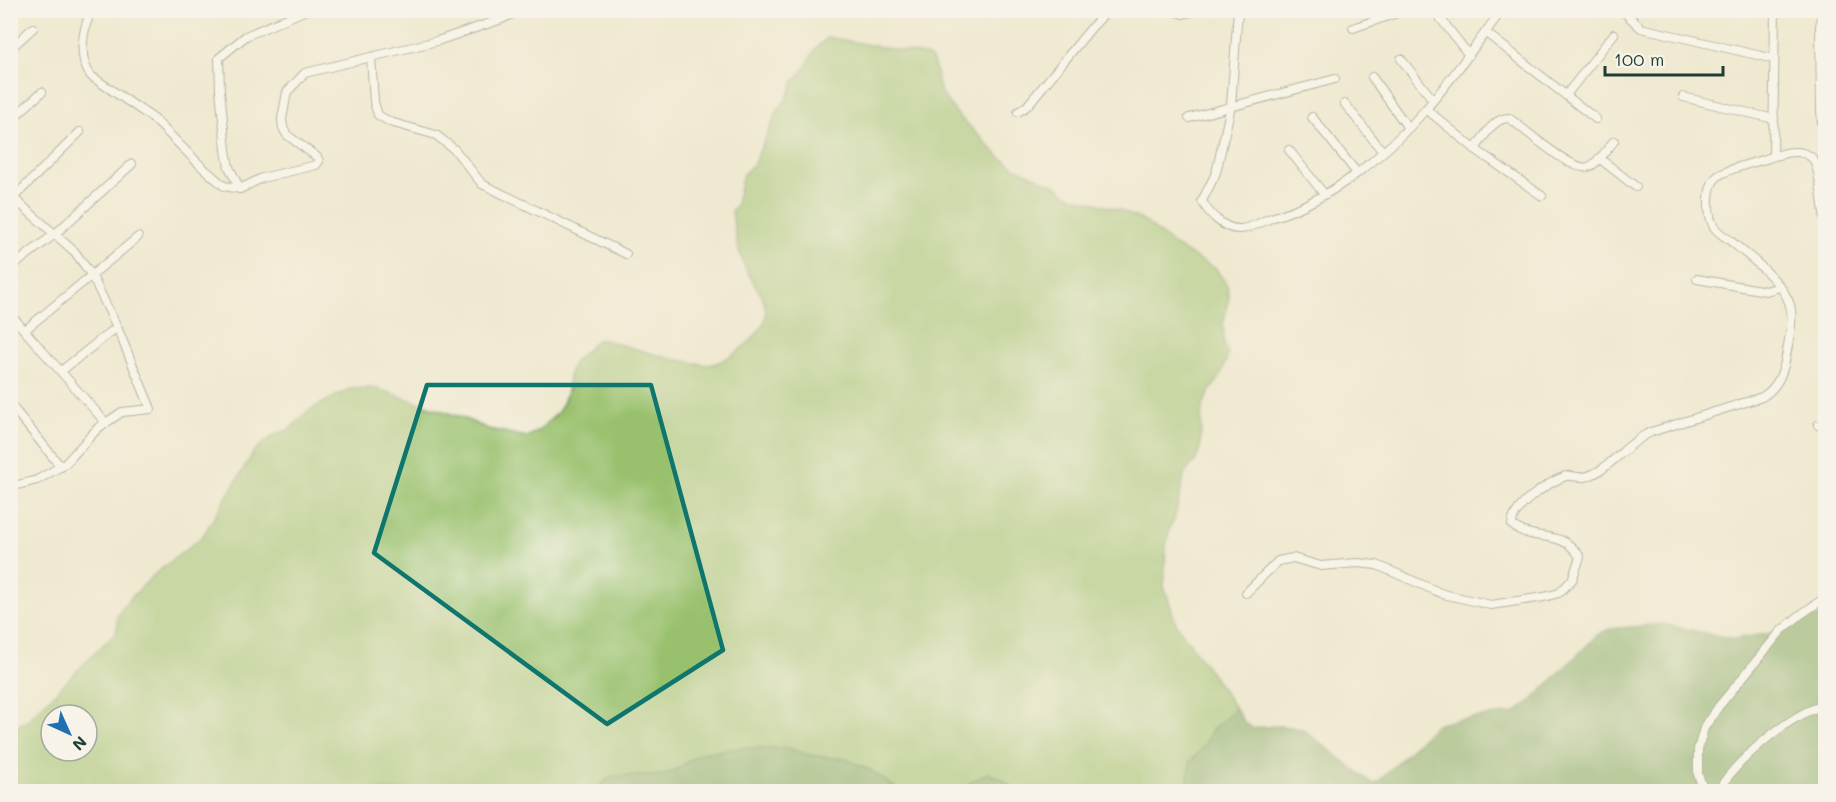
<svg xmlns="http://www.w3.org/2000/svg" width="1836" height="802" font-family="Mali,sans-serif">
<style>
.green{fill:#99c16d;stroke:#5c7f50;stroke-width:1.5;fill-rule:evenodd}
.forest{fill:#7aa760;stroke:#4c724a;stroke-width:1.5}
.lines{fill:none;stroke-linecap:round;stroke-linejoin:round}
.minor-casing{stroke:#68796b;stroke-width:10}
.minor{stroke:#fff;stroke-width:8}
.marked{fill:none;stroke:#0f766e;stroke-width:4.5;stroke-linejoin:round}
</style>
<rect width="100%" height="100%" fill="#f7f3e8"/>
<filter id="ink" filterUnits="userSpaceOnUse"><feTurbulence type="fractalNoise" baseFrequency=".0167" numOctaves="2"/><feDisplacementMap in="SourceGraphic" scale="12" xChannelSelector="R" yChannelSelector="G"/><feConvolveMatrix kernelMatrix="1 2 1 2 8 2 1 2 1" color-interpolation-filters="sRGB"/></filter>
<filter id="wash" filterUnits="userSpaceOnUse"><feTurbulence type="fractalNoise" baseFrequency=".008" numOctaves="4" result="noise"/><feDisplacementMap in="SourceGraphic" scale="24" xChannelSelector="R" yChannelSelector="G"/><feGaussianBlur stdDeviation="1.35" result="paint"/><feColorMatrix in="noise" values="0 0 0 0 0 0 0 0 0 0 0 0 0 0 0 0 0 1.4 0 .05"/><feComposite in="paint" operator="in"/></filter>
<g filter="url(#wash)">
<rect width="100%" height="100%" fill="#f0e9d1"/>
<path class="green" d="M828,37L929,56L933,61L941,93L957,114L1000,157L1016,168L1058,187L1068,195L1120,210L1144,221L1175,246L1216,269L1227,285L1229,298L1223,324L1224,343L1228,355L1219,379L1211,389L1202,407L1200,448L1196,460L1187,470L1184,476L1174,521L1170,526L1166,546L1164,586L1176,624L1236,709L1213,730L1204,747L1190,762L1187,791H1016L999,777L971,782L962,791H900L870,770L846,759L813,756L787,748H741L708,752L701,753L674,771L661,775L611,776L595,791L11,792V729L27,721L117,631V618L123,606L156,573L203,536L255,450L276,434L289,430L308,411L349,389L375,388L463,418L488,429L527,437L539,431L558,412L564,401L568,388L569,375L573,363L597,340H604L668,358L707,365C727,364 768,333 766,311C765,297 755,286 748,273C738,253 734,233 732,210L736,205L743,174L753,165L778,111L786,100L794,82L806,67L815,49ZM51,715H87V751H51Z"/>
<g class="forest">
<path d="M1825,615V791L1187,792L1190,762L1204,747L1212,730L1236,709L1244,722L1254,729C1266,725 1294,725 1305,731L1373,784L1379,781L1435,725L1455,720L1515,713L1531,701L1597,635L1609,629L1662,624L1734,639L1773,633L1797,621Z"/>
<polygon points="741,748 787,748 813,756 846,759 870,770 900,791 595,791 611,776 661,775 674,771 701,753"/>
<polygon points="987,773 1004,780 1016,791 962,791 971,782"/>
</g>
</g>
<g filter="url(#ink)">
<g class="lines">
<defs>
<g id="minor">
<path d="M91,10C83,30 77,58 91,76L154,119L202,167L224,186L240,189L262,178L316,165L319,161L317,157L287,135L283,128L282,119L287,92L305,73L437,41L502,19L520,10"/>
<polyline points="1173,10 1183,14 1198,10"/>
<path d="M1238,10L1231,106L1216,173L1202,201C1209,214 1224,230 1241,229C1251,228 1261,222 1271,218C1331,200 1385,156 1426,109C1453,78 1477,43 1502,10"/>
<polyline points="1434,10 1468,54"/>
<polyline points="1622,10 1641,28 1774,59"/>
<polyline points="1823,10 1820,26 1821,111 1822,123 1826,135"/>
<polyline points="1353,28 1406,10"/>
<polyline points="1485,32 1596,119"/>
<polyline points="10,49 33,28"/>
<polyline points="371,57 374,102 378,115 390,122 436,135 455,150 482,184 626,254"/>
<polyline points="1401,59 1433,100"/>
<polyline points="1372,77 1408,128"/>
<polyline points="1566,95 1614,34"/>
<polyline points="1683,97 1774,119"/>
<polyline points="1345,104 1383,152"/>
<polyline points="1426,109 1475,149 1542,196"/>
<polyline points="1018,112 1027,106 1092,27 1108,10"/>
<polyline points="1312,117 1357,173"/>
<polyline points="1189,118 1335,79"/>
<polyline points="10,121 42,92"/>
<path d="M1475,149C1484,137 1493,118 1509,118C1523,128 1572,172 1588,167C1598,164 1607,149 1614,141"/>
<polyline points="1289,150 1324,194"/>
<polyline points="1773,156 1775,10"/>
<polyline points="1599,158 1636,187"/>
<polyline points="240,189 229,167 226,150 220,90 219,58 246,36 306,10"/>
<polyline points="10,195 75,252 92,276 117,327 151,409 122,412 98,428 65,464 37,480 10,487"/>
<polyline points="12,199 80,132"/>
<polyline points="10,268 55,234 132,164"/>
<polyline points="1697,279 1766,291 1779,287"/>
<polyline points="10,314 106,423"/>
<polyline points="25,330 138,237"/>
<polyline points="61,371 117,327"/>
<polyline points="10,404 61,467"/>
<polyline points="1818,425 1826,426"/>
<path d="M1246,593L1278,561L1293,558L1321,566L1357,563L1377,565L1443,594L1491,605L1544,597L1559,593L1572,580L1580,557C1561,527 1535,544 1512,525C1512,506 1549,482 1566,476C1571,475 1575,477 1580,477C1588,478 1595,473 1602,469C1619,457 1631,441 1651,432L1762,397C1779,387 1784,370 1787,351C1789,339 1793,322 1791,310C1788,285 1751,258 1732,242C1727,238 1718,233 1714,227C1707,215 1706,185 1718,176C1726,170 1755,162 1766,159C1780,154 1801,146 1813,159C1820,167 1823,212 1826,226"/>
<polyline points="1704,792 1698,774 1698,749 1704,728 1719,706 1781,631 1800,615 1826,597"/>
<path d="M1717,792C1736,761 1790,713 1826,705"/>
</g>
</defs>
<use href="#minor" class="minor-casing"/>
<use href="#minor" class="minor"/>
</g>
</g>
<path d="M0 0H1836V802H0ZM427,385H651L723,650L607,724L374,553Z" fill="#f0e9d1" fill-opacity=".55" fill-rule="evenodd"/>
<path class="marked" d="M427,385H651L723,650L607,724L374,553Z"/>
<rect width="1836" height="802" fill="none" stroke="#f7f3e8" stroke-width="36"/>
<g transform="translate(69 733) rotate(135)"><circle r="28" fill="#f7f3e8" stroke="#a1aaa0" stroke-width="1.5"/>
<path d="M0-4.5L10 22L0 15L-10 22Z" fill="#1f6fb2"/>
<text y="-9" font-size="16" font-weight="bold" text-anchor="middle" fill="#1f3d34">N</text>
</g>
<path d="M1605 66v9h118v-9" fill="none" stroke="#1f3d34" stroke-width="3"/>
<text x="1614" y="66" font-size="18" fill="#1f3d34" stroke="#f7f3e8" stroke-width="4.5" paint-order="stroke">100 m</text>
</svg>
